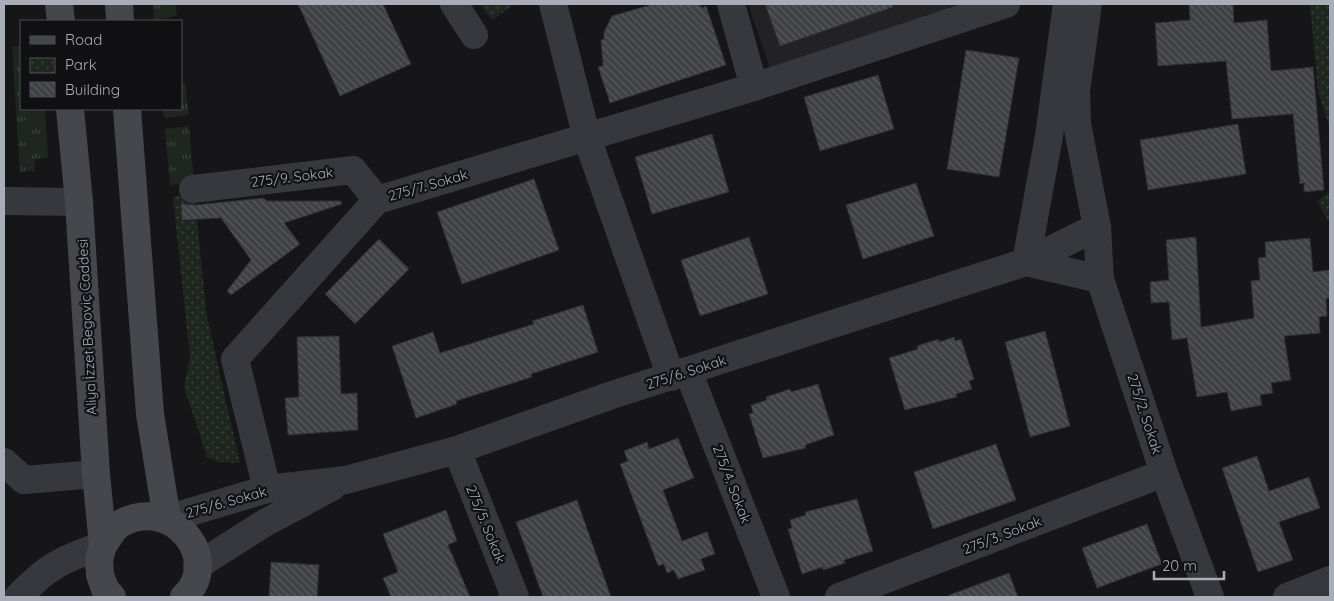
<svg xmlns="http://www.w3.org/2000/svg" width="1334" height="601" font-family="Quicksand,sans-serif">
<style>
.built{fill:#222225}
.grass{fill:url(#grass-tufts)}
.park{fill:url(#park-dots)}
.building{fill:url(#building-back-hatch);stroke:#303034}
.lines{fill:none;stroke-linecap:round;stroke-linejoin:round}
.minor{stroke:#37383d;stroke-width:28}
.tertiary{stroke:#37383d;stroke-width:28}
.secondary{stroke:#45474d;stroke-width:28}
.labels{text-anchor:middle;stroke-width:4.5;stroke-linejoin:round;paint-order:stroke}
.street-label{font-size:14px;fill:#a8adb8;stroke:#111113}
</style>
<defs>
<pattern id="grass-tufts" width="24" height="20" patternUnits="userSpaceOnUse" patternTransform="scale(1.25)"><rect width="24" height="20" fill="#1e261f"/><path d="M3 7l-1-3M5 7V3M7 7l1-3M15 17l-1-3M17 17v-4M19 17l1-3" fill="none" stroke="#3c433d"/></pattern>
<pattern id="park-dots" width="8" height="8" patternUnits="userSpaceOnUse" patternTransform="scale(1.25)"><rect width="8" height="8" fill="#1e261f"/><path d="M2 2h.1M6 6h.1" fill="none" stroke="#3c433d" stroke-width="1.8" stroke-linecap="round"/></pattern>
<pattern id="building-back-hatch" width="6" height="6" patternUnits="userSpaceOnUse" patternTransform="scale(1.25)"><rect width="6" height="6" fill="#404145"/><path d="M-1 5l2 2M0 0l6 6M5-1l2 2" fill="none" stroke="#595a5e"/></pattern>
</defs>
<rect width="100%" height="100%" fill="#161618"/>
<polygon class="built" points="748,4 973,4 771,71"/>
<g class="grass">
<polygon points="153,4 175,4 177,15 154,21"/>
<polygon points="12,46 21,46 21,109 45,109 48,158 34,159 35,171 20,172"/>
<polygon points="185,83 189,115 164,118 163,109 181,109 181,84"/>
<polygon points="189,126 194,183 170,185 165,129"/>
</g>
<g class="park">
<polygon points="480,4 515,4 492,20"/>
<polygon points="1310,4 1330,4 1330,128 1318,92"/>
<polygon points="1330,192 1330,224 1317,201"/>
<polygon points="194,194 207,317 240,463 219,462 207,457 184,387 190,358 173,197"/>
</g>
<g class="building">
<polygon points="298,4 383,4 411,64 340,96"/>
<polygon points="654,4 699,4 702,8 706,6 726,65 610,103 598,67 603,66 601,40 604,39 604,32 612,16"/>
<polygon points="765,4 892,4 893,7 780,46"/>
<polygon points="1189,4 1233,4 1234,23 1267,20 1271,71 1313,67 1324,190 1304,192 1304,183 1300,184 1293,114 1232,119 1226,61 1158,66 1155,23 1190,20"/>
<polygon points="966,50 1019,58 999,177 947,169"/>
<polygon points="878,75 894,129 820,151 804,97"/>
<polygon points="1238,124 1246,174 1148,190 1140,140"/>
<polygon points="712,134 729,192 652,214 635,157"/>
<polygon points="534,179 559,250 462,284 437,212"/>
<polygon points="916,183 934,236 863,259 846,205"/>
<polygon points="264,198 267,201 341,201 342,204 284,223 300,244 231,295 227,291 251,260 221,218 182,220 181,204 195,205"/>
<polygon points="749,237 768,294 700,316 681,260"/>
<polygon points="1196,237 1201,327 1254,318 1251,281 1260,280 1258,258 1266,257 1265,242 1310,238 1313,272 1330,270 1330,298 1326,299 1327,316 1319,317 1320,333 1284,336 1291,380 1271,383 1273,393 1260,395 1262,405 1231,411 1227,392 1197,397 1187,338 1172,340 1169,302 1151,303 1150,282 1169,280 1166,240"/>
<polygon points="379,239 409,269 355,324 325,294"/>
<polygon points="583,305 598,352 531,374 532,377 456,401 457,404 416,418 392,346 433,332 440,353 534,324 532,321"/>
<polygon points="1045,331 1070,426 1030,437 1005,342"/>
<polygon points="339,336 341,394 357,393 358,430 288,435 285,398 299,397 297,337"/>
<polygon points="954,337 955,341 961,339 974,379 969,381 972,389 956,394 957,397 905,410 889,358 918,349 917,346 939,339 939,342"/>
<polygon points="818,384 834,435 805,445 806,448 763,458 749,414 753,413 751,405 767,400 766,397 790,389 791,392"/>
<polygon points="678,438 694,478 663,490 682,541 707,532 715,554 701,559 705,570 678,579 674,570 667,573 664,564 658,566 620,464 628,461 624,451 647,442 649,449"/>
<polygon points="996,444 1016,500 933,529 914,472"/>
<polygon points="1257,456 1269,491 1309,477 1320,508 1279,522 1293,560 1258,572 1222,468"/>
<polygon points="857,499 873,551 844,560 845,563 823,570 823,567 802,574 788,529 792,528 790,520 806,515 805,512"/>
<polygon points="577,500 611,597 543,597 516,522"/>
<polygon points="446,510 457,541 448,545 470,597 391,597 383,578 398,572 383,534"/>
<polygon points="1147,524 1162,564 1097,588 1082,548"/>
<polygon points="271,562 319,565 317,597 269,597"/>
<polygon points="1009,573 1018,597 949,597 949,595"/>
</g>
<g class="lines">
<g class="minor">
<polyline points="454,4 474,35"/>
<polyline points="553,4 587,138 671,377"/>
<polyline points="731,4 754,87 1006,4"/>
<polyline points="1088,4 1076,91 1077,124 1097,227 1100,279 1164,473 1210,597"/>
<polyline points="193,189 353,170 377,200"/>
<polyline points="4,201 79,202"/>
<polyline points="1026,262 1049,136 1067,4"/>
<polyline points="1026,262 1100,279"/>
<polyline points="688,371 776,597"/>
<polyline points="457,450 515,597"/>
<polyline points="4,462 24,480 96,474"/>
<polyline points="267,489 235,359 377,200 754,87"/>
<polyline points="167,519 267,489 346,480 457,450 612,395 1026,262 1097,227"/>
<polyline points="197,566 263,524 332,487"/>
<polyline points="839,597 1164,473"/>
<polyline points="1287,597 1330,580"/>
</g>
<path class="tertiary" d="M18,597C49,565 61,560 103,545"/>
<g class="secondary">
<polyline points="59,4 61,21"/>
<polyline points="119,4 120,21"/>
<polyline points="70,109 79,202 96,474 103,545 99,560 100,575 105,589 112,597"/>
<polyline points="127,109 150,414 167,519"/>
<path d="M103,545C108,539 113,528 120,524C171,494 224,559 184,597"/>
</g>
</g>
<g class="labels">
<g class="street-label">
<text transform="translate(292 177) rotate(-7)" y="5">275/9. Sokak</text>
<text transform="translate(428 185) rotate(-16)" y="5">275/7. Sokak</text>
<text transform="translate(87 327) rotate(-93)" y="5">Aliya İzzet Begoviç Caddesi</text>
<text transform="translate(686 372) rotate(-18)" y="5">275/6. Sokak</text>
<text transform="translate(1145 414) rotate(72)" y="5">275/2. Sokak</text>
<text transform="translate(732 484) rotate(69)" y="5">275/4. Sokak</text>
<text transform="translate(226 502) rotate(-16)" y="5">275/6. Sokak</text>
<text transform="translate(486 524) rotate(68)" y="5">275/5. Sokak</text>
<text transform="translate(1002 535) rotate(-21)" y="5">275/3. Sokak</text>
</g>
</g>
<rect width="1334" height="601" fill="none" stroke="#a8adb8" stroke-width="10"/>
<rect x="20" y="20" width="162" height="90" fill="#111113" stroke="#4d4f55"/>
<rect x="30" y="36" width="25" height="8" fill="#45474d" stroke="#4d4f55"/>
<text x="65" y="45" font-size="15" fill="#a8adb8">Road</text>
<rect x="30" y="58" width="25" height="15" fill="url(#park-dots)" stroke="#4d4f55"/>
<text x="65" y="70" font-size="15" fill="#a8adb8">Park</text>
<rect x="30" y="82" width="25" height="15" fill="url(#building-back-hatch)" stroke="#4d4f55"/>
<text x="65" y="95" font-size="15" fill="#a8adb8">Building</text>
<path d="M1154 571v8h70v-8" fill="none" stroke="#a8adb8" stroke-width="2.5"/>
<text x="1162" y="571" font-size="15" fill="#a8adb8" stroke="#111113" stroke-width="4" paint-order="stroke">20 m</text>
</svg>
